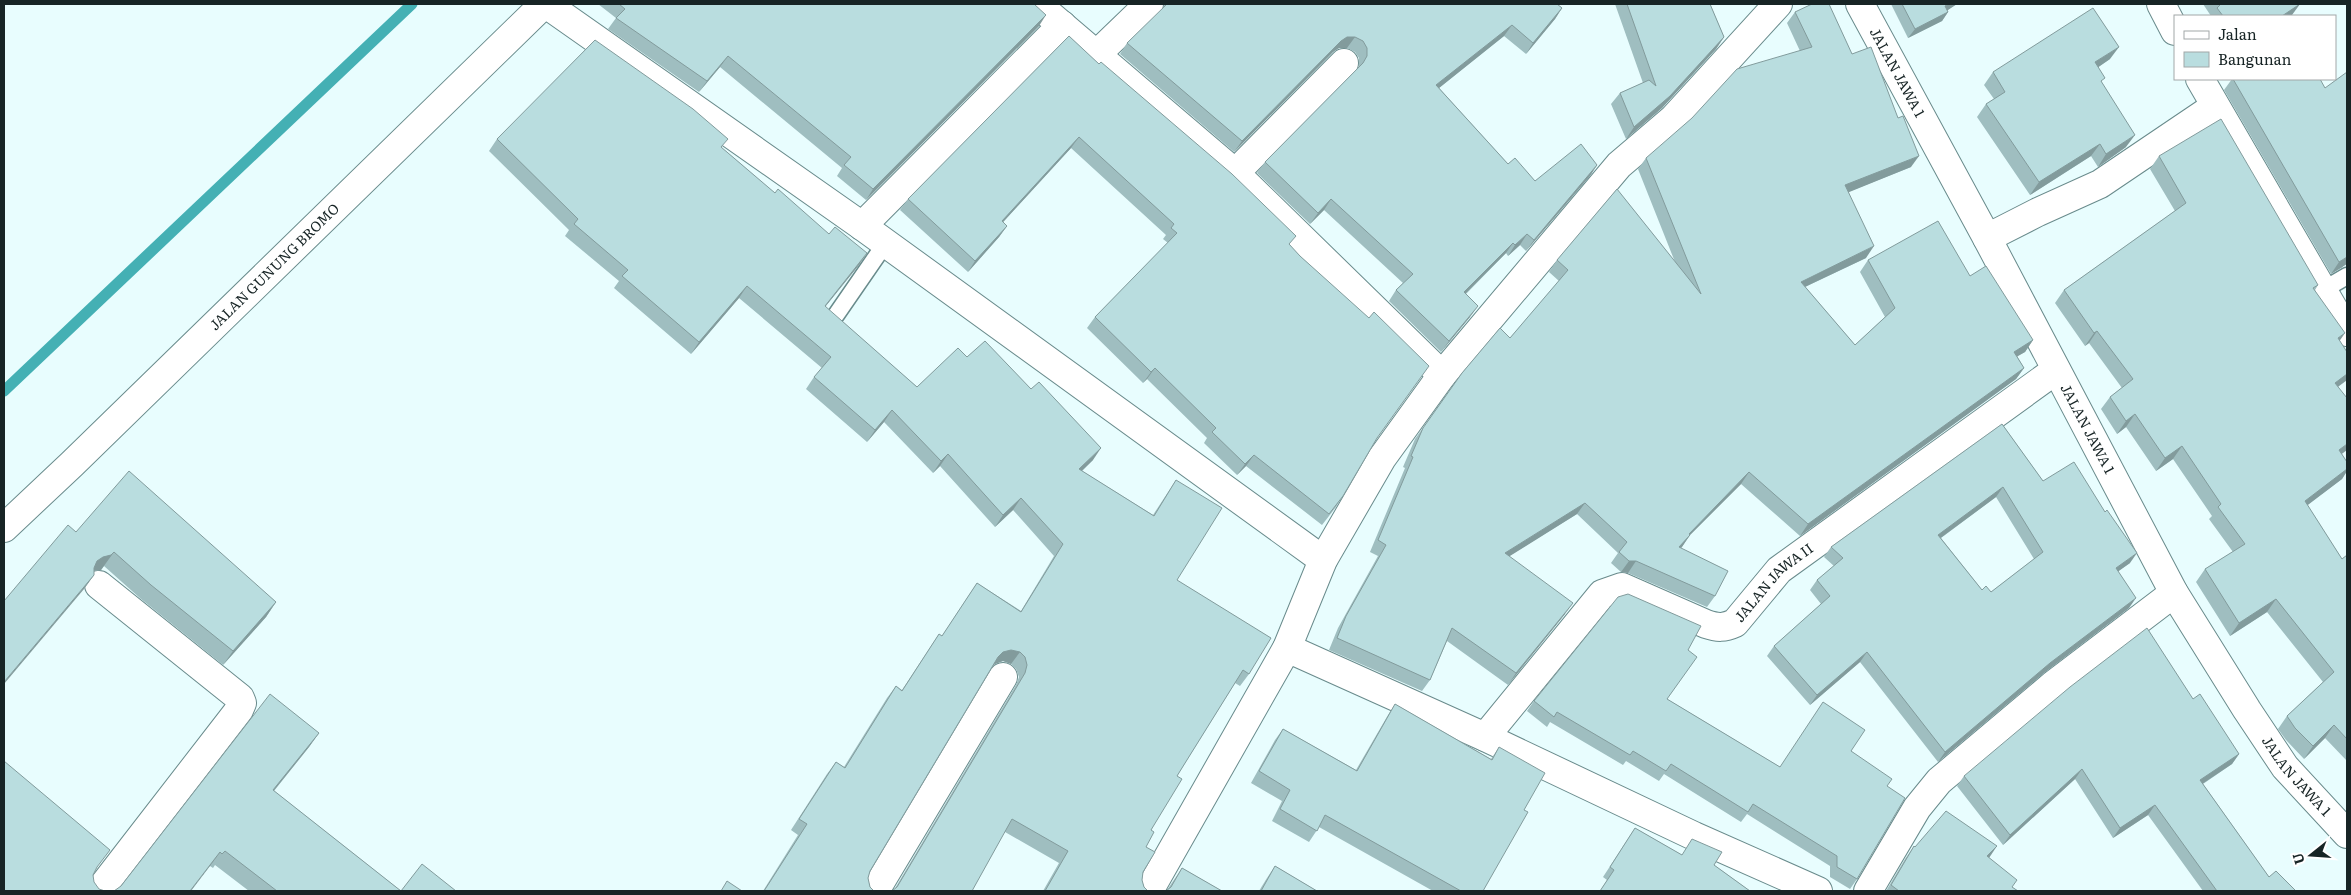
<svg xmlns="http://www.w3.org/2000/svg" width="2351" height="895" font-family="Literata,serif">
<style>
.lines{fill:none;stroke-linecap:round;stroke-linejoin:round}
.stream{stroke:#44b0b4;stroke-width:11}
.service-casing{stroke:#698b8c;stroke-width:19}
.minor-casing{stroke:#698b8c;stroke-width:30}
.service{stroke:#fff;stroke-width:16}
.minor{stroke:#fff;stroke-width:28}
.wall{fill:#9fbec0;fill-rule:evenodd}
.shaded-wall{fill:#829b9c}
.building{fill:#b9dddf;stroke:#829b9c;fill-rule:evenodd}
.labels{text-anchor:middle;stroke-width:4;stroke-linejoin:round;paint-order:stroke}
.street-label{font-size:14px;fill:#172425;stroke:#fff}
</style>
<rect width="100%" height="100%" fill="#e8fdfe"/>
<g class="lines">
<polyline class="stream" points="4,391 412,4"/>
<defs>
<g id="service">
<polyline points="2323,290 2347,276"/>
<polyline points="836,315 885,244"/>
</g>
<g id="minor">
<polyline points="546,4 862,226 1323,560"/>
<polyline points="1037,4 1235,173 1442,375"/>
<path id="s1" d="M1860,4L1987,238L2174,593L2247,710L2285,767L2347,834"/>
<polyline points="2161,4 2175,31"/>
<polyline points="1096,55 1149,4"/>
<polyline points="2200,79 2347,332"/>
<polyline points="1235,173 1344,63"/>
<polyline points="862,226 1062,25"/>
<polyline points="1987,238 2038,212 2100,184 2214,107"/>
<path id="s2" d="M4,528L72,464L544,4"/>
<polyline points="1287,648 1485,737 1694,836 1818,891"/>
<path id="s3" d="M1485,737L1602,594L1622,587L1706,624C1718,628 1724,628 1735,623L1779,570L2056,370"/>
<polyline points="99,891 239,710 242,703 240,698 99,585"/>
<polyline points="875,891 1003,677"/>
<polyline points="1149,891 1287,648 1323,560 1382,458 1442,375 1619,165 1673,119 1778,4"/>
<polyline points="1868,891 1917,808 1939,781 2053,685 2174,593"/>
</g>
</defs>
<use href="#service" class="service-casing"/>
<use href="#minor" class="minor-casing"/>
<use href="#service" class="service"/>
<use href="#minor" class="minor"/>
</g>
<g class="wall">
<polygon points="598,4 1034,4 1039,26 866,200 837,176 842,168 720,67 699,92 608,29 616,18"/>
<polygon points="1164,4 1557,4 1562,8 1555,19 1526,54 1504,36 1439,88 1508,164 1535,181 1597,165 1590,176 1526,251 1520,245 1508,256 1506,253 1466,294 1470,317 1441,352 1389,301 1396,290 1403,283 1324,210 1310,224 1257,173 1265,162 1359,67 1359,58 1355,52 1347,48 1339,48 1333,52 1234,152 1120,54 1127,43 1164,8"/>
<polygon points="1615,4 1710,4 1724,37 1716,49 1662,108 1626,139 1611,104 1620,93 1643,83"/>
<polygon points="1891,4 1957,4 1947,10 1948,12 1942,21 1908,38"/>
<polygon points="2203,4 2300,4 2290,16 2211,16"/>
<polygon points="1795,12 1852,54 1911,167 1848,192 1866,258 1805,287 1855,345 1885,317 1860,272 1868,260 1970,276 2033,340 2025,352 2017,356 2024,368 2016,379 1800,536 1741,484 1690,535 1681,548 1715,596 1707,607 1628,573 1621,572 1611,563 1618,553 1577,514 1509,556 1565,614 1508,685 1447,641 1430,680 1422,691 1329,650 1338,628 1378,556 1370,552 1405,468 1403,467 1415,439 1462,373 1510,338 1559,281 1549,272 1557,260 1675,262 1638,169 1646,158 1800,51 1787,23"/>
<polygon points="1069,36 1290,245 1376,440 1336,507 1322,525 1246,466 1237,475 1204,443 1207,438 1147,379 1143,383 1087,328 1095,317 1168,243 1163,239 1166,235 1071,148 1003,222 1007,226 999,237 968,272 900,210 908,199"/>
<polygon points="2110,59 2098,67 2102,83 2126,147 2098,167 2091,156 2030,195 1977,117 1986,104 1994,99 1984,85 1993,72"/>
<polygon points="2232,79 2320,79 2343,267 2331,274 2224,90"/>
<polygon points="497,139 722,148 859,265 825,307 917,387 967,357 1093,460 1082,471 1153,515 1176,480 1177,580 1249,674 1240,686 1235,683 1177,776 1151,830 1146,847 1143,872 1142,880 1144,887 1148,891 1043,891 1059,863 1005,832 894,890 1016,685 1019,677 1016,669 1011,664 1003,661 995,664 993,666 870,871 868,878 870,887 874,891 763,891 798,835 791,830 827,774 836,762 844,767 887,698 896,686 902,690 939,634 942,636 977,583 1021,611 1054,556 1013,510 995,527 940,466 933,473 884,422 867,442 806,389 814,377 822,368 739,298 691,354 614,288 619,281 565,236 569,230 489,151"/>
<polygon points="2159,156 2318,285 2315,290 2340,341 2347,352 2347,380 2338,387 2342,454 2347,462 2347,471 2342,479 2307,505 2342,559 2347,555 2347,761 2325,738 2304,759 2286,740 2278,729 2287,716 2323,682 2267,612 2230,636 2196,582 2205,569 2233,552 2209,519 2212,516 2173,459 2156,471 2126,427 2117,434 2101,409 2110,397 2122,388 2089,343 2085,346 2055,303 2064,290 2175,211 2150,169"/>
<path d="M2002,424L2043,481L2130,563L2118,571L2129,608L2044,673L1938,762L1860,662L1810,705L1767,656L1774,646L1821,604L1810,590L1817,580L1834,566L1824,557L1831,547ZM1996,497L2034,559L1991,592L1982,590L1941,538Z"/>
<polygon points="76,532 276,602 266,617 223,665 141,599 104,566 101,570 94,571 94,575 84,589"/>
<polygon points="1688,650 1667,699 1780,767 1851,751 1887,786 1857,879 1850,889 1830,877 1830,866 1747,814 1741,822 1664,774 1659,781 1626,761 1623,765 1550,722 1547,727 1527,711 1534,701"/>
<polygon points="2193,699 2239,754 2232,764 2203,784 2269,877 2296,891 2203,891 2148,815 2113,838 2075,779 2003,845 1957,786 1964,776"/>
<polygon points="1395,704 1491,759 1499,747 1524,810 1483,891 1433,891 1319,827 1309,842 1272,821 1282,801 1251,783 1275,740 1283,729 1356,770 1388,715"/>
<polygon points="319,733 309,747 274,791 401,891 456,891 249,891 215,865 213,868 210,866 115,891"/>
<polygon points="1635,828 1682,855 1714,865 1750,891 1600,891 1607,880 1603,877"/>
<polygon points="1914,846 1915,847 1989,858 2012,887 2018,891 1886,891 1905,859"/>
<polygon points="1275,866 1317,891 1259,891 1267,878"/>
<polygon points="1182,868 1222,891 1167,890"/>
</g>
<g class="shaded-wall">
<polygon points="1949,4 1957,4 1939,16 1945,6"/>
<polygon points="2300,4 2292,15 2290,16 2282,16"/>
<polygon points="1562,8 1555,19 1526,54 1533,43"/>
<polygon points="1948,12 1942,21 1908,38 1915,29"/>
<polygon points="1046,15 1039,26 866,200 873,189"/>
<polygon points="1512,25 1504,36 1429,96 1436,85"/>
<polygon points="1347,37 1355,37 1347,48 1339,48 1333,52 1234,152 1242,141 1341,41"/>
<polygon points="1724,37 1716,49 1662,108 1626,139 1634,127"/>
<polygon points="2119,47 2110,59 2087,75 2095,62"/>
<polygon points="728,56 720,67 699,92 707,81"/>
<polygon points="2135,135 2126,147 2098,167 2106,154"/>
<polygon points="1079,137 1071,148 994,232 1002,221"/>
<polygon points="2100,144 2091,156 2030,195 2039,182"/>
<polygon points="1919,156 1911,167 1837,197 1845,185"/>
<polygon points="1597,165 1590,176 1526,251 1534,240"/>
<polygon points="1331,199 1324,210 1310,224 1318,213"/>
<polygon points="1007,226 999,237 968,272 975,261"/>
<polygon points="1527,234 1520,245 1508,256 1515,245"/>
<polygon points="1513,243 1506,253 1456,303 1464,292"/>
<polygon points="1874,246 1866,258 1792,293 1801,282"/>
<polygon points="867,253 859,265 816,318 825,306"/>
<polygon points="2347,257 2347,264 2331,274 2339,262"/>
<polygon points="747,286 739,298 691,354 699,342"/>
<polygon points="1478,306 1470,317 1441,352 1449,341"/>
<polygon points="2097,331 2089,343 2085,346 2094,333"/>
<polygon points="2345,333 2336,346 2338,338"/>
<polygon points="2033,340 2025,352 2006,363 2014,352"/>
<polygon points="1155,368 1147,379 1143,383 1151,372"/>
<polygon points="2024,368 2016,379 1800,536 1808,524"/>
<polygon points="2347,374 2347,380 2326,395 2335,383"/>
<polygon points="892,410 884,422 867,442 875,430"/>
<polygon points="2135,414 2126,427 2117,434 2126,421"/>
<polygon points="2347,444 2347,450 2330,463 2339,450"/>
<polygon points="2182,446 2173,459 2156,471 2165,458"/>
<polygon points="1101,448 1093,460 1071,481 1079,469"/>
<polygon points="948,454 940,466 933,473 941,461"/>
<polygon points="1254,455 1246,466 1237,475 1245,464"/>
<polygon points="2347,469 2347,471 2342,479 2296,514 2305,501"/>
<polygon points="1749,472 1741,484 1690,535 1682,547 1671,558 1689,534"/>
<polygon points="2003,487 1996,497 1931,545 1938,535"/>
<polygon points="1021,498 1013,510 995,527 1003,515"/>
<polygon points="1585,503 1577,514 1497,564 1505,553"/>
<polygon points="114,552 101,570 93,571 87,575 97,561 103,557"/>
<polygon points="2137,553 2130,563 2109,578 2116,568"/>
<polygon points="1629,561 1636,561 1628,573 1621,572"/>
<polygon points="94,575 84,589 4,684 4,682"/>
<polygon points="2136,598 2129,608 2044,673 1938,762 1945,752 2050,663"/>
<polygon points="2276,599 2267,612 2230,636 2239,623"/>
<polygon points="276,602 266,617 223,665 233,651"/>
<polygon points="1573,603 1565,614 1508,685 1516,673"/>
<polygon points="1011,650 1020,652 1011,664 1003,661 995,664 990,669 998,657 1003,652"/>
<polygon points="1867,652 1860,662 1810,705 1817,695"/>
<polygon points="2334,725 2325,738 2304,759 2313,746"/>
<polygon points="319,733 309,747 263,804 273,790"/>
<polygon points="2239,754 2232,764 2193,790 2200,780"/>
<polygon points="2082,769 2075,779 2003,845 2010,835"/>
<polygon points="2155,805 2148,815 2113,838 2120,828"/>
<polygon points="1997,846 1989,858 1987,856"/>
<polygon points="220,852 210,866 191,891 190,891"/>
</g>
<g class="building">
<polygon points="619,4 1034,4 1046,15 873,189 844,165 851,157 728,56 707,81 616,18 625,9"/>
<polygon points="1167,4 1557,4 1562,8 1533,43 1512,25 1436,85 1508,164 1515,158 1535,181 1581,144 1597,165 1534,240 1527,234 1515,245 1513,243 1464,292 1478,306 1449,341 1396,290 1413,274 1331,199 1318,213 1265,162 1363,63 1367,56 1367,48 1363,41 1355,37 1347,37 1341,41 1242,141 1127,43"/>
<polygon points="1627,4 1710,4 1724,37 1670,96 1634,127 1620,93 1649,80 1656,86"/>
<polygon points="1812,4 1829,4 1852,54 1871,47 1898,118 1903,116 1919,156 1845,185 1874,246 1801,282 1855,345 1895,308 1868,260 1938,221 1970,276 1986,266 2033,340 2014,352 2024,368 1808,524 1749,472 1689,534 1690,535 1679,547 1728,571 1715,596 1636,561 1629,561 1619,552 1627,542 1585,503 1505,553 1573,603 1516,673 1452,628 1430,680 1337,638 1346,616 1386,545 1378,540 1413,457 1411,456 1423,428 1462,373 1500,328 1510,338 1568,270 1557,260 1617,189 1701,294 1646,158 1692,118 1737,69 1812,47 1795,12"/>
<polygon points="1902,4 1949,4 1945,6 1948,12 1915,29"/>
<polygon points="2219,4 2300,4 2282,16 2223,16 2217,8 2220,5"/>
<polygon points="2093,8 2119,47 2095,62 2105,78 2101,81 2135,135 2106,154 2100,144 2039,182 1986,104 2005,92 1993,72"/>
<polygon points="1069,36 1099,64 1101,62 1232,174 1296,236 1289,244 1300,256 1369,318 1374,312 1429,366 1377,438 1343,496 1329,514 1254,455 1245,464 1212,432 1216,428 1155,368 1151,372 1095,317 1177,233 1171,228 1174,224 1079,137 1002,221 1007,226 975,261 908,199"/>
<polygon points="595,40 693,109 728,139 721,147 775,193 778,189 829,234 835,227 867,253 825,306 917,387 958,348 967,357 985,341 1031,389 1039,382 1101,448 1079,469 1154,516 1176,480 1222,508 1177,580 1271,638 1249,674 1243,670 1177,776 1182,779 1151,830 1154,832 1146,847 1155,852 1143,872 1142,880 1144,887 1148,891 1045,891 1068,851 1012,819 972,891 892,891 897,887 1025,673 1027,665 1025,657 1020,652 1011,650 1003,652 998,657 870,871 868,878 870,887 874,891 764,891 807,824 799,819 836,762 845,768 896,686 902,691 939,634 942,636 977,583 1021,612 1063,544 1021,498 1003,515 948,454 941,461 892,410 875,430 814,377 831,357 747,286 699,342 622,276 628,270 574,224 578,219 497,139"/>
<polygon points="2347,72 2347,257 2339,262 2233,79 2320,79 2325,88"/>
<polygon points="2221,119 2318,285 2313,288 2345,333 2338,338 2347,352 2347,374 2335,383 2347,398 2347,444 2339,450 2347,462 2347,469 2305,501 2342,559 2347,555 2347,739 2334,725 2313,746 2295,728 2287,716 2334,672 2276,599 2239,623 2205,569 2245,544 2218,507 2221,504 2182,446 2165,458 2135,414 2126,421 2110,397 2133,379 2097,331 2094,333 2064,290 2186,203 2159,156"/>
<path d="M2002,424L2043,481L2074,462L2105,512L2107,510L2137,553L2116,568L2136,598L2050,663L1945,752L1867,652L1817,695L1774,646L1830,596L1817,580L1843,558L1831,547ZM2003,487L2043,552L1991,592L1986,586L1982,590L1938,535Z"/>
<polygon points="129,471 276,602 233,651 151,585 114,552 111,555 103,557 97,561 94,568 94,575 4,682 4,601 68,525 76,532"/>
<polygon points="1628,594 1701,626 1688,650 1697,657 1667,699 1780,767 1823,702 1865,730 1851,751 1892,779 1887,786 1905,798 1857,879 1837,867 1837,856 1753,804 1748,812 1671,764 1666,771 1633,751 1630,755 1557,712 1554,717 1534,701 1618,597"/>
<polygon points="2147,628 2193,699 2200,694 2239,754 2200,780 2269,877 2276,871 2296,891 2217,891 2155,805 2120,828 2082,769 2010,835 1964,776 2070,687"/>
<polygon points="270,694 319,733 273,790 401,891 422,864 456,891 277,891 225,851 222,854 220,852 190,891 114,891 121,886"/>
<polygon points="1395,704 1492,760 1499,747 1545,773 1524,810 1528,812 1483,891 1461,891 1325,815 1317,831 1280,809 1290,790 1259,771 1283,729 1357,771"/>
<polygon points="4,761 110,850 97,867 93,875 94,882 99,889 105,891 4,891"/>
<polygon points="1946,811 1997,846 1987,856 2017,880 2012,887 2018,891 1899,891 1891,885 1914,846 1915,847"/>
<polygon points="1635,828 1682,855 1692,839 1722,852 1714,865 1750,891 1600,891 1614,870 1610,867"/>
<polygon points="1275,866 1317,891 1261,891"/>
<polygon points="1182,868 1222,891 1166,891 1171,887"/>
<polygon points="727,881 742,891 721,891"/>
</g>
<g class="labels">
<g class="street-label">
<text dy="5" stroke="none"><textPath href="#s1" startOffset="78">JALAN JAWA 1</textPath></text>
<text dy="5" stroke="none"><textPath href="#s2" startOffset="376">JALAN GUNUNG BROMO</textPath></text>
<text dy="5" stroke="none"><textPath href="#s1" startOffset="482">JALAN JAWA 1</textPath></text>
<text dy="5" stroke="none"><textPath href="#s3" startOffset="384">JALAN JAWA II</textPath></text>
<text dy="5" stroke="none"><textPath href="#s1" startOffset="888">JALAN JAWA 1</textPath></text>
</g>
</g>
<rect width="2351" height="895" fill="none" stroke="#172425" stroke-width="10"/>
<rect x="2174" y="15" width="162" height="65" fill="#ffffff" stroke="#a2a7a8"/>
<rect x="2184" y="31" width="25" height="8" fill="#ffffff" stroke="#a2a7a8"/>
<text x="2218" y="40" font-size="15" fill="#172425">Jalan</text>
<rect x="2184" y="52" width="25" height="15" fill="#b9dddf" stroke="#a2a7a8"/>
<text x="2218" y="65" font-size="15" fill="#172425">Bangunan</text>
<g transform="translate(2311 855) rotate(253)" stroke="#ffffff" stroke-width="4" paint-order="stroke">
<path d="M0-4L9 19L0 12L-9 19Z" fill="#172425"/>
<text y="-8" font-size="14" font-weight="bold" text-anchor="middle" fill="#172425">U</text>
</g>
</svg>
